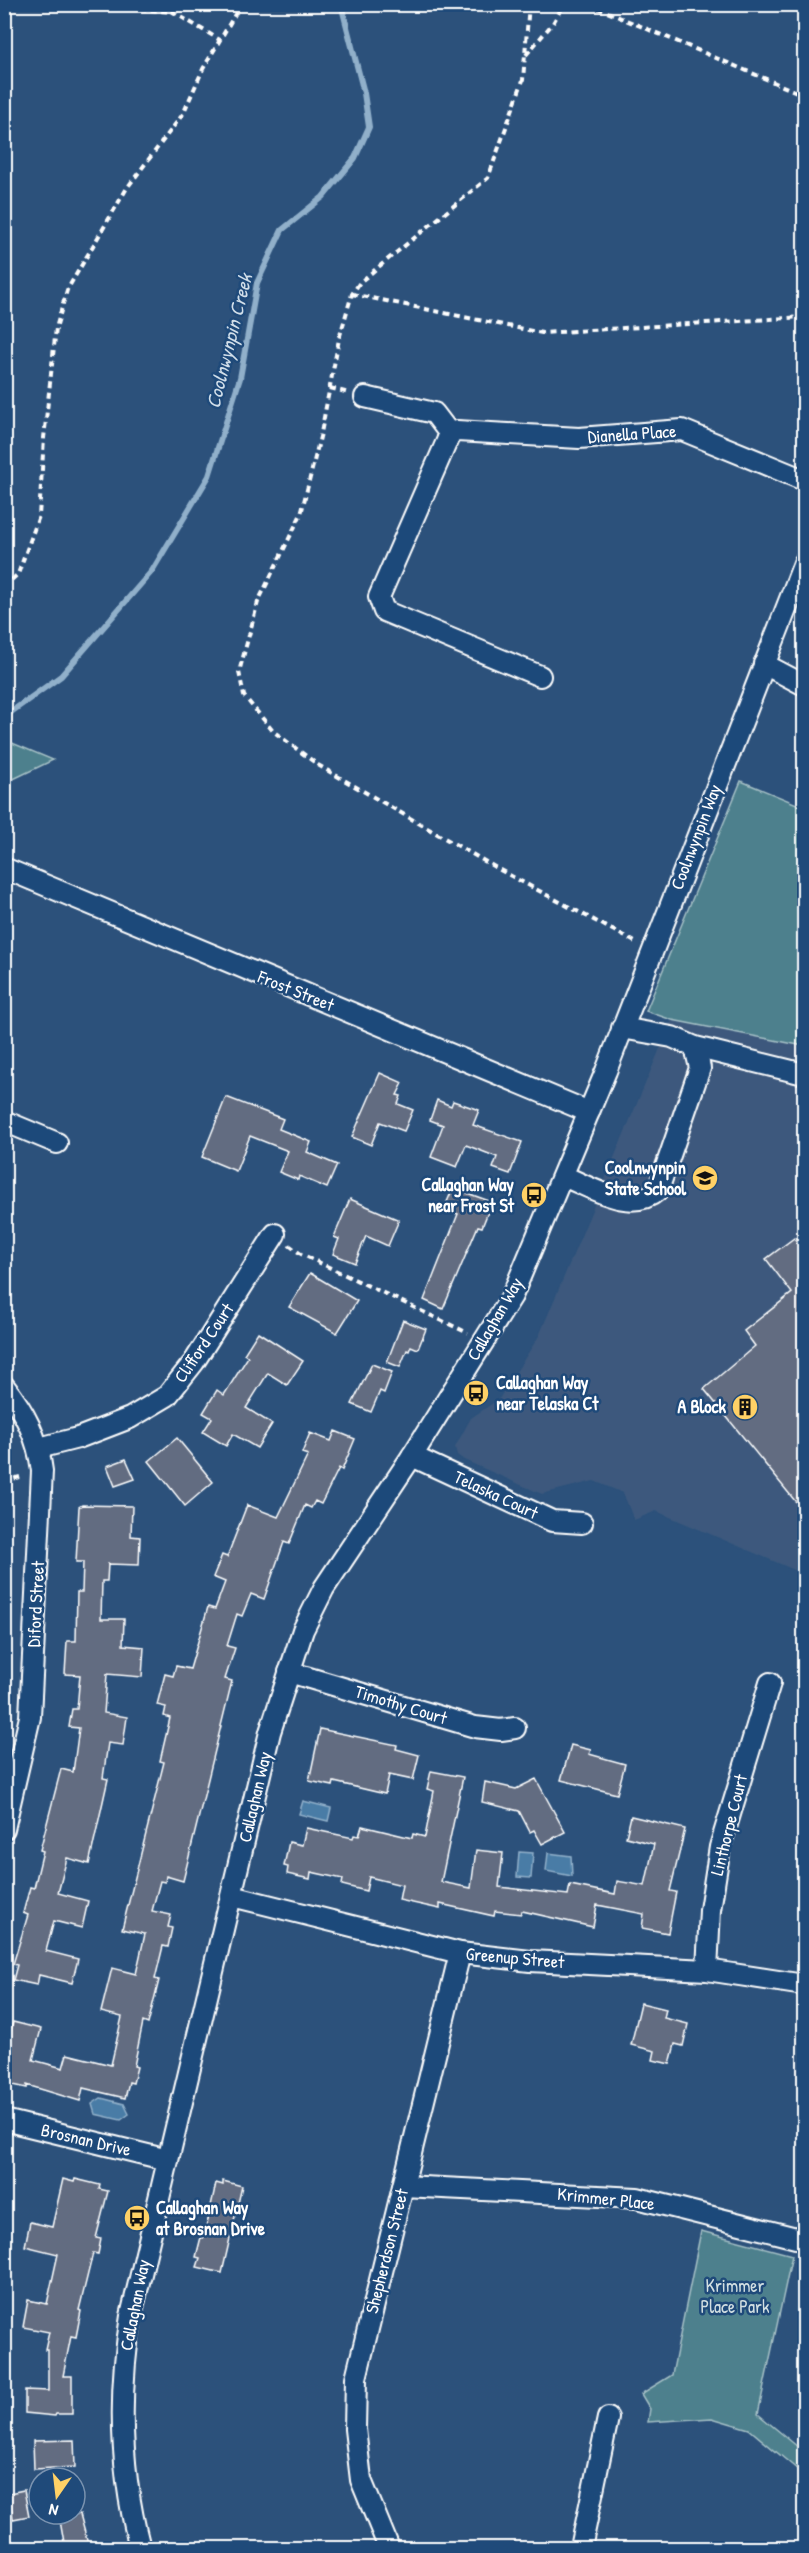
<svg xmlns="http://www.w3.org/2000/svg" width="809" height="2553" font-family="'Patrick Hand',sans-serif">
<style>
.built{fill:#3c597d}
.green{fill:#4d808d;stroke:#a6c0c6;stroke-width:1.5}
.water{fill:#487ca6;stroke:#91b0ca;stroke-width:1.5}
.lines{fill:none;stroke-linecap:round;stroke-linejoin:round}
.stream{stroke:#91b0ca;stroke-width:6}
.building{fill:#626c81;stroke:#fff;stroke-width:1.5}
.minor-casing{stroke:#fff;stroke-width:24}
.path{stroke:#fff;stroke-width:4;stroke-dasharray:6 4.5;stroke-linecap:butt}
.minor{stroke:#1f4a7a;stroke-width:20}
.labels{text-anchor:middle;stroke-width:5;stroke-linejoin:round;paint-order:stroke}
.street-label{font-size:18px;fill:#fff;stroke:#1f4a7a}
.poi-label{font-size:18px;font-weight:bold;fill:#fff;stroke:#1f4a7a;text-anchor:end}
.park-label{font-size:18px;fill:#d2dfe2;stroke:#1f4a7a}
.water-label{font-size:20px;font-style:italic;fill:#d1dee9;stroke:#1f4a7a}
</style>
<rect width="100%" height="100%" fill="#2c517b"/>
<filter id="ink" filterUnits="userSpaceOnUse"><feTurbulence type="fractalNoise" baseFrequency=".0167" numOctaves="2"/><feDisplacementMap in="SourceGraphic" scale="12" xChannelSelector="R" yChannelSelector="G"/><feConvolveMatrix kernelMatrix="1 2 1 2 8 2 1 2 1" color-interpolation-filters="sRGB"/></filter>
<g filter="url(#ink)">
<polygon class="built" points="741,781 804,807 804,1574 656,1511 634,1520 623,1493 594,1481 542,1494 464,1460 457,1455 455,1447 471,1418 499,1399 539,1336 672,1020 646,1011"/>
<g class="green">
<polygon points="5,740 53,760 5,783"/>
<polygon points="741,781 804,807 804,1046 672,1020 646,1011"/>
<polygon points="701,2231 792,2255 758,2414 804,2452 804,2475 749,2429 712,2418 648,2422 650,2409 641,2394 672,2375"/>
</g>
<g class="water">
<polygon points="303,1801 331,1808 328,1821 299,1814"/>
<polygon points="519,1852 533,1853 531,1878 517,1877"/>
<polygon points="548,1853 571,1856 572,1876 546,1871"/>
<polygon points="101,2098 124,2104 129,2114 121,2120 95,2114 92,2104"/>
</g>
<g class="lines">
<polyline class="stream" points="4,717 61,676 152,571 209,476 240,378 257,283 282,230 323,197 355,158 369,127 364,93 341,4"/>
</g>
<g class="building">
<polygon points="380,1073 403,1083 397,1095 401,1096 398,1104 413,1110 404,1131 380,1122 371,1145 352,1137"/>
<polygon points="226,1097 283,1119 279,1129 311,1142 307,1152 337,1165 327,1188 299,1176 298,1180 279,1172 288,1151 250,1136 236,1171 202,1157"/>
<polygon points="437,1100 451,1106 453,1101 479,1110 473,1125 522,1142 510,1174 493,1168 497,1157 466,1145 457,1167 431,1157 443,1125 430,1120"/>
<polygon points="453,1188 492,1202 482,1227 478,1226 443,1309 424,1300 458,1214 444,1209"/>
<polygon points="350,1199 399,1220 388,1246 366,1236 355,1263 333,1254 339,1239 334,1237"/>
<polygon points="794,1238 804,1251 804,1512 704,1389 755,1346 744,1331 792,1293 766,1259"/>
<polygon points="310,1273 357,1301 337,1333 289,1307"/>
<polygon points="403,1320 426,1329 418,1349 411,1346 409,1351 407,1350 400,1367 387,1362"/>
<polygon points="258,1332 303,1361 287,1385 268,1373 246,1408 272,1424 257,1448 233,1434 226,1446 203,1432 212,1418 203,1413 217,1390 224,1395 248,1357 244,1354"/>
<polygon points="372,1364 392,1372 384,1393 380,1391 371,1412 352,1404"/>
<polygon points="335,1431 355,1439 342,1470 339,1468 321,1504 315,1501 311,1508 305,1505 289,1544 284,1542 264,1599 251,1594 242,1616 237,1614 227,1646 235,1648 225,1679 232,1681 183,1881 166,1876 165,1882 160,1881 152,1911 171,1915 168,1927 172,1928 168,1947 163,1946 155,1979 159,1980 148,2024 143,2022 134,2066 137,2067 133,2083 129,2082 125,2098 83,2088 80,2101 27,2085 27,2088 4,2083 4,2056 13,2022 41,2029 33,2060 63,2068 67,2054 111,2065 122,2017 101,2012 112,1968 136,1974 145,1934 122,1929 164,1762 160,1761 170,1718 164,1716 166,1707 157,1705 165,1674 173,1676 176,1666 190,1669 208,1607 215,1609 225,1582 213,1577 222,1555 227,1557 247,1505 278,1517 308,1455 302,1453 310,1433 331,1441"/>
<polygon points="177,1438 213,1482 185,1506 149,1461"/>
<polygon points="126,1459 135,1479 115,1486 107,1466"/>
<polygon points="82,1505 132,1506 131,1536 140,1537 139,1565 108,1564 107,1581 102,1581 101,1619 124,1619 123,1645 144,1647 142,1677 107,1674 104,1713 127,1717 123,1745 108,1743 103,1778 108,1779 89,1864 67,1858 58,1893 88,1901 82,1928 54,1921 46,1951 78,1959 72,1983 39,1975 37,1985 13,1980 17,1965 13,1964 28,1915 23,1913 30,1887 34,1888 43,1851 40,1850 61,1769 73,1772 79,1728 69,1727 72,1709 77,1709 80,1675 65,1674 67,1641 76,1641 77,1592 82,1592 83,1562 76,1562 79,1507"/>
<polygon points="320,1729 397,1745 396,1749 419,1755 413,1780 389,1775 385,1794 334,1782 333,1786 309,1781"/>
<polygon points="571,1745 591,1750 589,1754 625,1764 617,1794 561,1780"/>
<polygon points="431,1771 463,1777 441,1882 471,1888 476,1850 503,1853 499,1887 568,1895 570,1885 615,1894 617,1881 645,1886 654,1844 626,1837 631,1816 685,1829 670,1891 676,1892 668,1933 642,1928 644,1914 597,1905 593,1927 522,1911 521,1914 495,1911 494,1916 440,1904 440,1909 399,1900 402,1885 369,1877 366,1891 342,1885 343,1879 311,1872 310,1879 287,1874 288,1867 284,1866 289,1842 302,1845 306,1828 353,1838 354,1835 359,1836 362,1826 412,1838 413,1834 425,1837 434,1791 427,1789"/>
<polygon points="536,1779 565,1832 542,1844 534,1830 530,1832 519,1811 482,1802 485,1782 516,1789"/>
<polygon points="641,2003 666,2009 664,2018 688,2024 683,2046 675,2044 670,2064 653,2060 655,2051 631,2045"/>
<polygon points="63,2179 74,2182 75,2179 100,2185 99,2189 108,2191 96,2238 101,2239 98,2254 93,2253 79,2310 81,2311 76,2337 71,2336 63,2376 72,2376 72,2414 56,2414 55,2416 25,2413 25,2390 48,2391 48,2350 45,2350 49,2332 23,2327 28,2300 47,2304 58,2254 25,2246 30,2222 52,2227"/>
<polygon points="223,2181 242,2186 222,2273 197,2267 200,2258 196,2257 201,2237 204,2238 216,2183 223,2185"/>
<polygon points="74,2440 75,2467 34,2469 33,2441"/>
<polygon points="24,2490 29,2516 13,2519 9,2493"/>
<polygon points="59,2514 80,2514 89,2548 65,2548"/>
</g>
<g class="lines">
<defs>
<g id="minor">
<polyline points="365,397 434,413 450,434"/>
<polyline points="764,664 804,685"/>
<polyline points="540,676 384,611 379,597 450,434 457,431 579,438 682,430 804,480"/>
<polyline points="4,868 589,1112"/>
<polyline points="622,1028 672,1037 695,1047 804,1074"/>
<polyline points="4,1121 57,1143"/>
<path d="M563,1176C591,1187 631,1214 658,1190L700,1068L695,1047"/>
<path d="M4,1386C25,1412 38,1438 42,1471L30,1717L4,1829"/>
<polyline points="39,1448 78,1438 130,1418 167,1396 194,1362 275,1234"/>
<polyline points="412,1456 552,1521 582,1523"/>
<polyline points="289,1672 475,1727 501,1730 515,1728"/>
<polyline points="232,1896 460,1953 530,1961 707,1970 804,1985"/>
<polyline points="707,1970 710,1910 720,1847 770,1683"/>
<polyline points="4,2120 168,2160"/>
<polyline points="403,2186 637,2198 804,2240"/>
<path d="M140,2548C120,2472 118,2394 131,2316L270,1732L303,1630L324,1588L412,1456L512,1296L606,1071L804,563"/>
<polyline points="389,2548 361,2480 355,2429 356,2378 460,1953"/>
<polyline points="581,2548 608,2418"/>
</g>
</defs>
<use href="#minor" class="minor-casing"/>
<g class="path">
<polyline points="88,4 173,12 220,40"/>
<polyline points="529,4 523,80 488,178 360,282 352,294 339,339 321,433 301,514 258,602 239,672 244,696 273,731 318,765 498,869 637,943"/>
<polyline points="588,4 804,95"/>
<polyline points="526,55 553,23 564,4"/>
<polyline points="352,294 542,333 804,317"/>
<polyline points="330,388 349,393"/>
<polyline points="4,587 18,574 39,516 44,438 56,328 67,290 127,188 183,114 203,69 241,4"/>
<polyline points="289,1245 301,1254 468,1333"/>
<polyline points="4,1481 24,1476"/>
</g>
<use href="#minor" class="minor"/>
</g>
</g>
<defs>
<symbol id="school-disc" viewBox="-11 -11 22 22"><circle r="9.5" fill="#ffd166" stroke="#1f4a7a"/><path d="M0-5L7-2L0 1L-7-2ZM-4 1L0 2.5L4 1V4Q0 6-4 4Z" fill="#111"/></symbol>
<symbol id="bus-disc" viewBox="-11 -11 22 22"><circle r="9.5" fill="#ffd166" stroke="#1f4a7a"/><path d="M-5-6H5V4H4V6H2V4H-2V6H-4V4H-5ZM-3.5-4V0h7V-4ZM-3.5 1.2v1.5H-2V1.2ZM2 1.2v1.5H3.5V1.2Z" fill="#111"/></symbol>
<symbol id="building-disc" viewBox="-11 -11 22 22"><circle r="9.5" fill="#ffd166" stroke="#1f4a7a"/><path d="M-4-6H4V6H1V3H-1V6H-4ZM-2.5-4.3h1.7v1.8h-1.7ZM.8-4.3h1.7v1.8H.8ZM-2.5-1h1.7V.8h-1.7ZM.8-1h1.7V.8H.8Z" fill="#111"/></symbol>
</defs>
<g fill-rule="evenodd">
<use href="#school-disc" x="690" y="1163" width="30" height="30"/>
<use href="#bus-disc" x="519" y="1180" width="30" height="30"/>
<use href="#bus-disc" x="461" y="1378" width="30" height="30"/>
<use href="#building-disc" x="730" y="1392" width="30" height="30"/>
<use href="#bus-disc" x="122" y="2203" width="30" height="30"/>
</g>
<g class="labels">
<g class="street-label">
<text transform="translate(632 434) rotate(-4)" y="6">Dianella Place</text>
<text transform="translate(696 837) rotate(-69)" y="6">Coolnwynpin Way</text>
<text transform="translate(296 991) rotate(22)" y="6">Frost Street</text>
<text transform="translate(495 1319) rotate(-60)" y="6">Callaghan Way</text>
<text transform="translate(204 1343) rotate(-56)" y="6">Clifford Court</text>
<text transform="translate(496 1495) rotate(25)" y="6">Telaska Court</text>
<text transform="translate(36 1604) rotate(-87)" y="6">Diford Street</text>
<text transform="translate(401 1705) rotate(17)" y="6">Timothy Court</text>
<text transform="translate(255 1797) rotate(-77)" y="6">Callaghan Way</text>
<text transform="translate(729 1825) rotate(-76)" y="6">Linthorpe Court</text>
<text transform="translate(515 1958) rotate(5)" y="6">Greenup Street</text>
<text transform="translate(86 2140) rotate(13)" y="6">Brosnan Drive</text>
<text transform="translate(606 2199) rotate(6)" y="6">Krimmer Place</text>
<text transform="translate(387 2251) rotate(-76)" y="6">Shepherdson Street</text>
<text transform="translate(135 2305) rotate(-79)" y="6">Callaghan Way</text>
</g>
<g class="poi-label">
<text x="686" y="1174">Coolnwynpin<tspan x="686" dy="21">State School</tspan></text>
<text x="514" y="1191">Callaghan Way<tspan x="514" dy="21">near Frost St</tspan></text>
<text x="496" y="1389" text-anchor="start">Callaghan Way<tspan x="496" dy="21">near Telaska Ct</tspan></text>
<text x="726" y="1413">A Block</text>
<text x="156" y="2214" text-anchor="start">Callaghan Way<tspan x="156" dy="21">at Brosnan Drive</tspan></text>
</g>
<g class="park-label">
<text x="735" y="2292">Krimmer<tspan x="735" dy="21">Place Park</tspan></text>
</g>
<g class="water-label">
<text transform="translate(229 341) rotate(-76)" y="7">Coolnwynpin Creek</text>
</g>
</g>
<rect width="809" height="2553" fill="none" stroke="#1f4a7a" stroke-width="24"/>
<rect x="12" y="12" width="785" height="2529" fill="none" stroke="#fff" stroke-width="2" filter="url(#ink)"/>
<g transform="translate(57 2496) rotate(194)"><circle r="28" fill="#1f4a7a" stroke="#7992af" stroke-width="1.5"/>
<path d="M0-4.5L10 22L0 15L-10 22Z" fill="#ffd166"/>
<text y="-9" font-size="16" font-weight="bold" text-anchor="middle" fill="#ffffff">N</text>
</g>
</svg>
